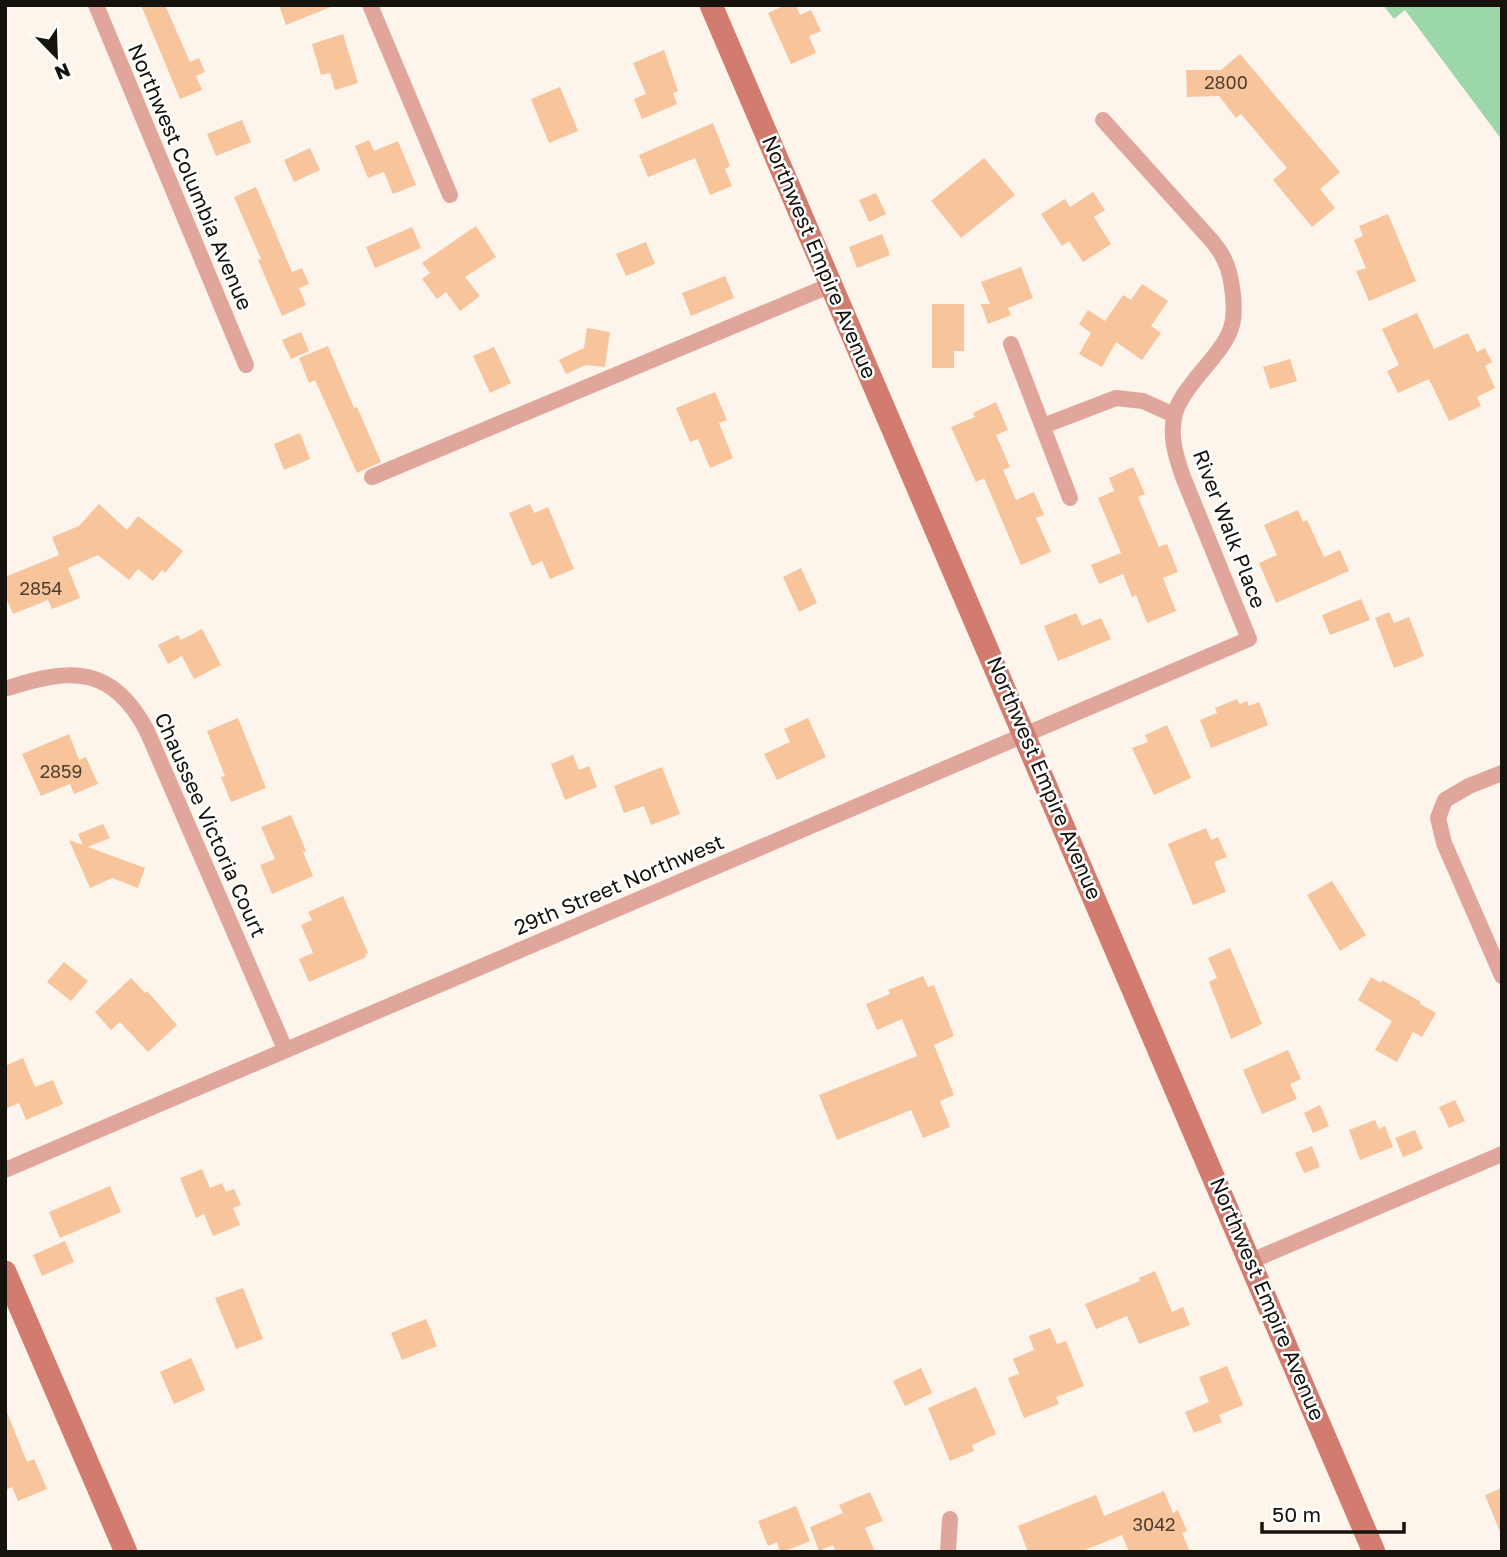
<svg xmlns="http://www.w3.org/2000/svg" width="1507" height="1557" font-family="'Golos Text',sans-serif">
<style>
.green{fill:#9cd7aa}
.building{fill:#f7c49c}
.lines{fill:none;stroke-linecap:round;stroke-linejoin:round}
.street{stroke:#e0a69b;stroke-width:16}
.secondary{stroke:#d17c6e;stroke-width:23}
.labels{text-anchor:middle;stroke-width:5;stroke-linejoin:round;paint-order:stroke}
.number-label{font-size:18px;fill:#4e3e30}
.street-label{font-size:21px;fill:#16120c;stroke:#fff}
</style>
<rect width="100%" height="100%" fill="#fdf4eb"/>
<polygon class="green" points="1383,5 1502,5 1502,140 1405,10 1394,19"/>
<g class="building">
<polygon points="141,5 165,5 190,62 199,58 205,72 196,76 202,90 180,99"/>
<polygon points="279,5 333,5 333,6 286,25"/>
<polygon points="786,5 796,5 800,15 811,10 821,31 809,36 816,53 791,64 768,13"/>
<polygon points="343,34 358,83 335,90 330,73 321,75 312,44"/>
<polygon points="664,50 678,91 673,93 677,104 642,119 634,99 646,94 633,63"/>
<polygon points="1240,54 1340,172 1320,189 1335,208 1312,227 1273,180 1287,168 1241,114 1236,118 1219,96 1187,97 1186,70 1221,70"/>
<polygon points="560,87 578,131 549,143 531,99"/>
<polygon points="242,120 251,142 216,156 207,134"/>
<polygon points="713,123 730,166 725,169 732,186 710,195 695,158 648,177 639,155"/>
<polygon points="369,140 374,151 398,141 416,185 393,194 384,172 368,178 355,146"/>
<polygon points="310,148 320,170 294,182 284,160"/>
<polygon points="984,158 1015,195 961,238 931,201"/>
<polygon points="256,187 292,272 302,268 309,284 299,288 306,305 282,316 258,260 261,259 234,197"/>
<polygon points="1093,192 1105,210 1094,217 1111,244 1083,262 1069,241 1062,246 1041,214 1065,199 1070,207"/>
<polygon points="876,193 886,214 869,222 859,200"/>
<polygon points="1388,214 1416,281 1369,301 1356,271 1366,268 1354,240 1363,236 1359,226"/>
<polygon points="476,226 496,257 465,277 480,296 460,311 446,292 437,299 422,279 430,273 422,263"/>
<polygon points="412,227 421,248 375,268 366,247"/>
<polygon points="882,234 890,255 857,268 849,247"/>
<polygon points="646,242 655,264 626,276 616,254"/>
<polygon points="1021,267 1033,298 1008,308 1011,315 988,324 981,304 990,304 981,282"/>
<polygon points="725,276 734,298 691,316 682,293"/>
<polygon points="1142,284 1168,301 1151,326 1161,333 1142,360 1116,342 1102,367 1079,354 1091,333 1079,324 1088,310 1105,321 1123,295 1131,300"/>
<polygon points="932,304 964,304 964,351 954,351 954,368 932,368"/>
<polygon points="1417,313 1434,349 1468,333 1477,352 1485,348 1492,362 1485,366 1495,388 1477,397 1481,406 1449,421 1429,379 1398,393 1387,371 1399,365 1382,329"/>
<polygon points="587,328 610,332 605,367 586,365 566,374 559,360 584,348"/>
<polygon points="301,332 309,351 291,359 282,340"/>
<polygon points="328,346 354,408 357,407 381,462 357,473 315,380 309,383 299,358"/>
<polygon points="494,347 511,383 490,393 473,356"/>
<polygon points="1290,359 1297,381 1270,389 1263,367"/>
<polygon points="715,392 727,420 719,423 733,458 710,468 698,439 690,442 676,408"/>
<polygon points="996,402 1008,430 996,435 1010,467 1003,470 1016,500 1034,492 1044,515 1036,518 1051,552 1021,565 984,478 976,482 951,427 975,417 973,413"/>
<polygon points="300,433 310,459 284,470 274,444"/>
<polygon points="1133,467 1145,494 1138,497 1159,547 1167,544 1178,572 1163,578 1176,611 1147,623 1136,595 1132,597 1123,574 1099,584 1091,565 1121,553 1098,498 1114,491 1109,478"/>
<polygon points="99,504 127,530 138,516 183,551 165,573 162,570 153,581 138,569 129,580 98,555 68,568 80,598 52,609 48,600 13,614 5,595 5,577 59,555 52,537 79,526"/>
<polygon points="530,504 534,513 548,507 574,569 550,579 542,561 532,566 509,513"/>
<polygon points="1298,510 1303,522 1307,520 1324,557 1340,550 1349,571 1276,603 1259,563 1277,555 1264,525"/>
<polygon points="801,568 817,603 799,612 783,577"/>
<polygon points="1361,599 1370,620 1330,635 1322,615"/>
<polygon points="1389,612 1394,623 1409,617 1424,656 1394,668 1375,618"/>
<polygon points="1076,613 1082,626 1101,618 1111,639 1058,661 1044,626"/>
<polygon points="202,629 221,665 194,679 182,656 168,664 158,645 178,635 181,640"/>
<polygon points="1237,699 1240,704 1247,701 1249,706 1259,702 1268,725 1211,748 1200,720 1217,713 1215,708"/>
<polygon points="238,718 266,788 231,802 221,777 225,776 207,731"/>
<polygon points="808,718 826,757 777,780 764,754 790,742 784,729"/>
<polygon points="1167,725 1191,778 1154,795 1132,748 1148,742 1145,735"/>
<polygon points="69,734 79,760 86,757 98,784 74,794 70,784 41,796 22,754"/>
<polygon points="573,755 579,770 589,766 597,787 565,800 551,764"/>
<polygon points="662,767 680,814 651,825 644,806 624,813 614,786"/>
<polygon points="291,815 306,851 303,852 313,876 272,894 260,865 275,859 261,827"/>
<polygon points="103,824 110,838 88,847 145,868 138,888 112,878 90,888 69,840 83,845 78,834"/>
<polygon points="1206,828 1211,840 1218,837 1227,857 1214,862 1226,892 1193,905 1168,844"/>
<polygon points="1332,881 1366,935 1340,951 1307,895"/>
<polygon points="343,896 368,953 365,954 366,957 309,982 299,959 313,953 301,925 312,920 308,912"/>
<polygon points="1230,948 1262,1024 1231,1039 1209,982 1217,978 1208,958"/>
<polygon points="64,962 88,981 71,1001 47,982"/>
<polygon points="923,976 928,987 934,985 954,1036 934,1045 954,1095 940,1101 950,1127 923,1138 911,1110 837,1140 819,1095 917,1056 902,1019 877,1030 866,1004 890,994 888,990"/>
<polygon points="1371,977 1381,983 1382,980 1421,1002 1420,1004 1436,1013 1422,1037 1413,1032 1397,1062 1375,1050 1392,1021 1358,1000"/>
<polygon points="131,978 145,993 147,991 177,1025 148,1052 120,1022 111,1030 95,1012"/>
<polygon points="1288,1050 1301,1079 1290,1084 1297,1099 1262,1114 1243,1070"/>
<polygon points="23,1058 35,1087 53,1080 63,1104 26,1120 19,1103 5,1109 5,1066"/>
<polygon points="1455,1100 1465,1121 1449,1128 1439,1107"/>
<polygon points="1320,1105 1329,1126 1313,1133 1304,1113"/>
<polygon points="1375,1120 1379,1129 1385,1126 1393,1147 1360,1160 1349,1130"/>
<polygon points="1415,1130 1423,1149 1403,1157 1395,1138"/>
<polygon points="1312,1146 1320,1167 1304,1173 1295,1153"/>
<polygon points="202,1169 210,1188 222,1183 226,1192 234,1189 241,1205 233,1208 240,1225 213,1236 204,1214 196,1218 180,1178"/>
<polygon points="110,1186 121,1212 60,1238 49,1212"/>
<polygon points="65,1241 74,1262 42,1276 33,1255"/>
<polygon points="1155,1271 1172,1312 1183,1307 1190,1325 1139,1344 1127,1316 1096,1329 1085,1304 1140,1281 1139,1278"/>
<polygon points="243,1288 263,1339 236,1349 215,1298"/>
<polygon points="426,1319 437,1346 402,1360 391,1333"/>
<polygon points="1050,1328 1057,1344 1066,1341 1084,1386 1056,1397 1059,1404 1024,1418 1008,1378 1019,1374 1013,1359 1034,1350 1029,1336"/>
<polygon points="191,1358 205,1390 174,1404 160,1372"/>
<polygon points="1227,1366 1243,1405 1219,1415 1222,1422 1194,1433 1185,1412 1209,1402 1199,1377"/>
<polygon points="921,1368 932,1393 905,1406 893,1381"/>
<polygon points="976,1387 996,1434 972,1445 974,1451 950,1461 928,1408"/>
<polygon points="6,1410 27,1462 34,1459 47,1489 18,1501 12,1487 5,1490"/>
<polygon points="1502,1488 1502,1534 1501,1534 1485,1495"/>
<polygon points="1164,1491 1173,1513 1178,1510 1187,1531 1182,1533 1190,1552 1129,1552 1122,1535 1080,1552 1028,1552 1018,1526 1096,1495 1104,1516"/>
<polygon points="870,1492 883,1521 865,1528 875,1552 836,1552 833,1545 819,1551 810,1527 843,1513 839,1505"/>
<polygon points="796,1506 810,1541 783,1552 780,1552 777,1542 768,1546 758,1521"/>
</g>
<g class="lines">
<g class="street">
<polyline points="96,5 246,365"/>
<polyline points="370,5 450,195"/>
<polyline points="1011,344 1070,498"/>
<polyline points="1043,426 1116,398 1143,401 1174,415"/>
<polyline points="372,477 831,285"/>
<path d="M8,688C72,667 113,666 147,731L285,1049"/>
<polyline points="1502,773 1469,786 1445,800 1438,818 1444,843 1502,976"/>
<path d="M5,1170L1249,639L1183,477C1176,457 1169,435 1175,414C1178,400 1189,388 1197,377C1209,362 1225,346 1231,328C1237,311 1232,274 1224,259C1221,252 1216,246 1212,241L1103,120"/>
<polyline points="1251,1261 1502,1154"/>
<polyline points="948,1552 950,1519"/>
</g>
<g class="secondary">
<polyline points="711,5 1374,1552"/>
<polyline points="5,1272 126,1552"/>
</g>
</g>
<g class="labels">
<g class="number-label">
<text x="1226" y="89">2800</text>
<text x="41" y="595">2854</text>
<text x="61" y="778">2859</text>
<text x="1154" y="1531">3042</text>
</g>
<g class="street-label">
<text transform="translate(190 177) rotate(67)" y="7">Northwest Columbia Avenue</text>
<text transform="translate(819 257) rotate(67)" y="7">Northwest Empire Avenue</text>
<text transform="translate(1229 529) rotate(69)" y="7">River Walk Place</text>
<text transform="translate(1044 778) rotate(67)" y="7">Northwest Empire Avenue</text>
<text transform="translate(210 825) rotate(66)" y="7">Chaussee Victoria Court</text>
<text transform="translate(619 885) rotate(-23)" y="7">29th Street Northwest</text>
<text transform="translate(1267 1299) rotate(67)" y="7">Northwest Empire Avenue</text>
</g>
</g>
<rect width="1507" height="1557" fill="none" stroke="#16120c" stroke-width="14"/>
<g transform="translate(56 56) rotate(157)" stroke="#ffffff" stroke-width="5" paint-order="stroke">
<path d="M0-5L12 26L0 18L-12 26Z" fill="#16120c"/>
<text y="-10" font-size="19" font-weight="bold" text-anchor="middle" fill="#16120c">N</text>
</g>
<path d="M1262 1522v10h142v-10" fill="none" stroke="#16120c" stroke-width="3.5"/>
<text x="1272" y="1522" font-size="21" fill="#16120c" stroke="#ffffff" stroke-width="5" paint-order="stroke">50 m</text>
</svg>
